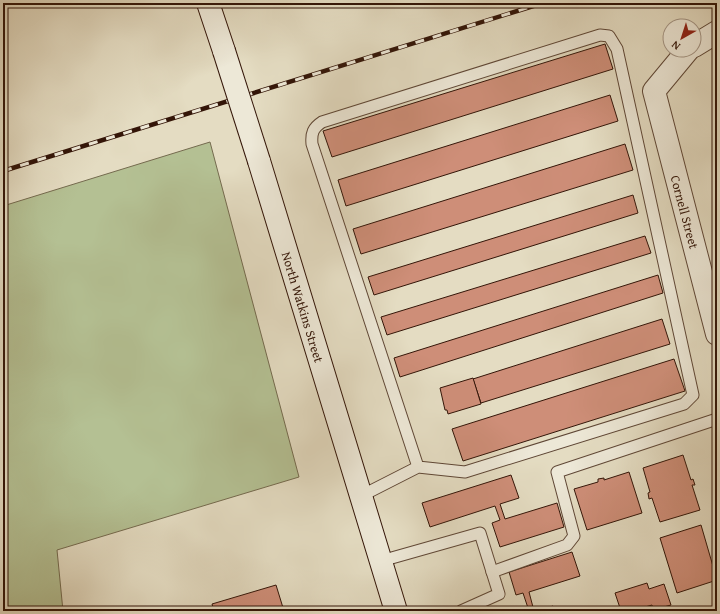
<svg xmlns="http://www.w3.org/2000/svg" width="720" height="614" font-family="'Gentium Book Plus',serif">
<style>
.green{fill:#b4c093;stroke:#746a4e}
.building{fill:#ce8e78;stroke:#331508}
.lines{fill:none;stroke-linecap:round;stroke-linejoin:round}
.service-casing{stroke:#5f4736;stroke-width:13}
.tertiary-casing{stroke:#5f4736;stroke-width:24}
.secondary-casing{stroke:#331508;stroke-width:24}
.service{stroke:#ede8d7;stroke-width:11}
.tertiary{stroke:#ede8d7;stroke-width:22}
.secondary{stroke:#ede8d7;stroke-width:22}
.rail-casing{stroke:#331508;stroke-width:4.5}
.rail{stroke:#ede8d7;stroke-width:3;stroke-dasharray:9;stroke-linecap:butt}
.secondary-bridge-casing{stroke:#331508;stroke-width:24;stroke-linecap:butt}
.secondary-bridge{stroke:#ede8d7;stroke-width:22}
.labels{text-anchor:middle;stroke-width:3.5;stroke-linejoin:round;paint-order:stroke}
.street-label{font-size:13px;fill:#331508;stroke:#ede8d7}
</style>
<rect width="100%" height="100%" fill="#e4dcc2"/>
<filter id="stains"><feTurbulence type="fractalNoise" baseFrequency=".005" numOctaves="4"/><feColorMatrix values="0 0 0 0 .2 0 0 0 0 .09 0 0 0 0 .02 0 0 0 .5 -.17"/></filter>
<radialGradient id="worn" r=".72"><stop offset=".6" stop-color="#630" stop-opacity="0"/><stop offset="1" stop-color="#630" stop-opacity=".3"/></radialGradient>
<polygon class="green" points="210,142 299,477 57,550 63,611 3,611 3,206"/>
<g class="building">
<polygon points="605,44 613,69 332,157 323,131"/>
<polygon points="610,95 618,121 346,206 338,180"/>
<polygon points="625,144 633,170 361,254 353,229"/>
<polygon points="633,195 638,213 374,295 368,277"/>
<polygon points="645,236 651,253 387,335 381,317"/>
<polygon points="658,275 663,293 400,377 394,358"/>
<polygon points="662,319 670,344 481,403 473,379"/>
<polygon points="674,359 685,391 463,461 452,429"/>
<polygon points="473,378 481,404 448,414 447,410 445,410 440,388"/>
<polygon points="683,455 691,480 693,479 695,485 692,485 700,510 660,522 652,498 649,499 648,493 650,492 643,468"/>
<polygon points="629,472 642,513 587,530 574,489 598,482 598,479 604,478 604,480"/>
<polygon points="511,475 519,498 500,504 505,519 557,503 564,527 500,547 492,523 500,520 495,506 430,527 422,503"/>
<polygon points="701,525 717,580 677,593 660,538"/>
<polygon points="572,552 580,576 529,592 534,611 529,611 523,593 516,595 509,572"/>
<polygon points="647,583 649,589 664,584 671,605 653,610 652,605 631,611 621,611 615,593"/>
<polygon points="276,585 284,611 214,611 212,604"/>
<polygon points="553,606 554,611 536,611"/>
</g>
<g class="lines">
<defs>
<g id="service">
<path d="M361,496L418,467L465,472L684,404L693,395L617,49L609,36L600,35L322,122C313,128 311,133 312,144L418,467"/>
<polyline points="381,561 480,533 499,594 461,611"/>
<polyline points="492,572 567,545 574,536 557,472 717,419"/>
</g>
<g id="tertiary">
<polyline points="694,46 717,32"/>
<polyline points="688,50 654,91 717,334"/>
</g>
<g id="secondary">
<polyline points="208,3 224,51"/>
<polyline points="259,161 396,611"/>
</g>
</defs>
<use href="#service" class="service-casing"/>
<use href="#tertiary" class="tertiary-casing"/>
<use href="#secondary" class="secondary-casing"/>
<use href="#service" class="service"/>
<use href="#tertiary" class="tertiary"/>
<use href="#secondary" class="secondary"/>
<defs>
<polyline id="rail" points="3,171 543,3"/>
</defs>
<use href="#rail" class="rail-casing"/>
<use href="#rail" class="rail"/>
<defs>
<polyline id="secondary-bridge" points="224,51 259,161"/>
</defs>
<use href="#secondary-bridge" class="secondary-bridge-casing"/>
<use href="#secondary-bridge" class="secondary-bridge"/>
</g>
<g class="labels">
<g class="street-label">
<text transform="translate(685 212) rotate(75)" y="5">Cornell Street</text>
<text transform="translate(303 307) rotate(73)" y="5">North Watkins Street</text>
</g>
</g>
<rect width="720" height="614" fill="none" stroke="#e4dcc2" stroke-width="16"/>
<rect x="4" y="4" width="712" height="606" fill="none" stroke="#331508" stroke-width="2"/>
<rect x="8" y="8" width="704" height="598" fill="none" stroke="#331508"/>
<g transform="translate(682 38) rotate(219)"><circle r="19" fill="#ede8d7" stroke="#a39484"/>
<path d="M0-3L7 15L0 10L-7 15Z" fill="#8f2418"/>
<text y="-6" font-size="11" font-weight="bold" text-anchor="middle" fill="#331508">N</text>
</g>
<rect width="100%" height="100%" filter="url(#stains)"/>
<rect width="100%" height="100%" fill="url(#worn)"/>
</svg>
